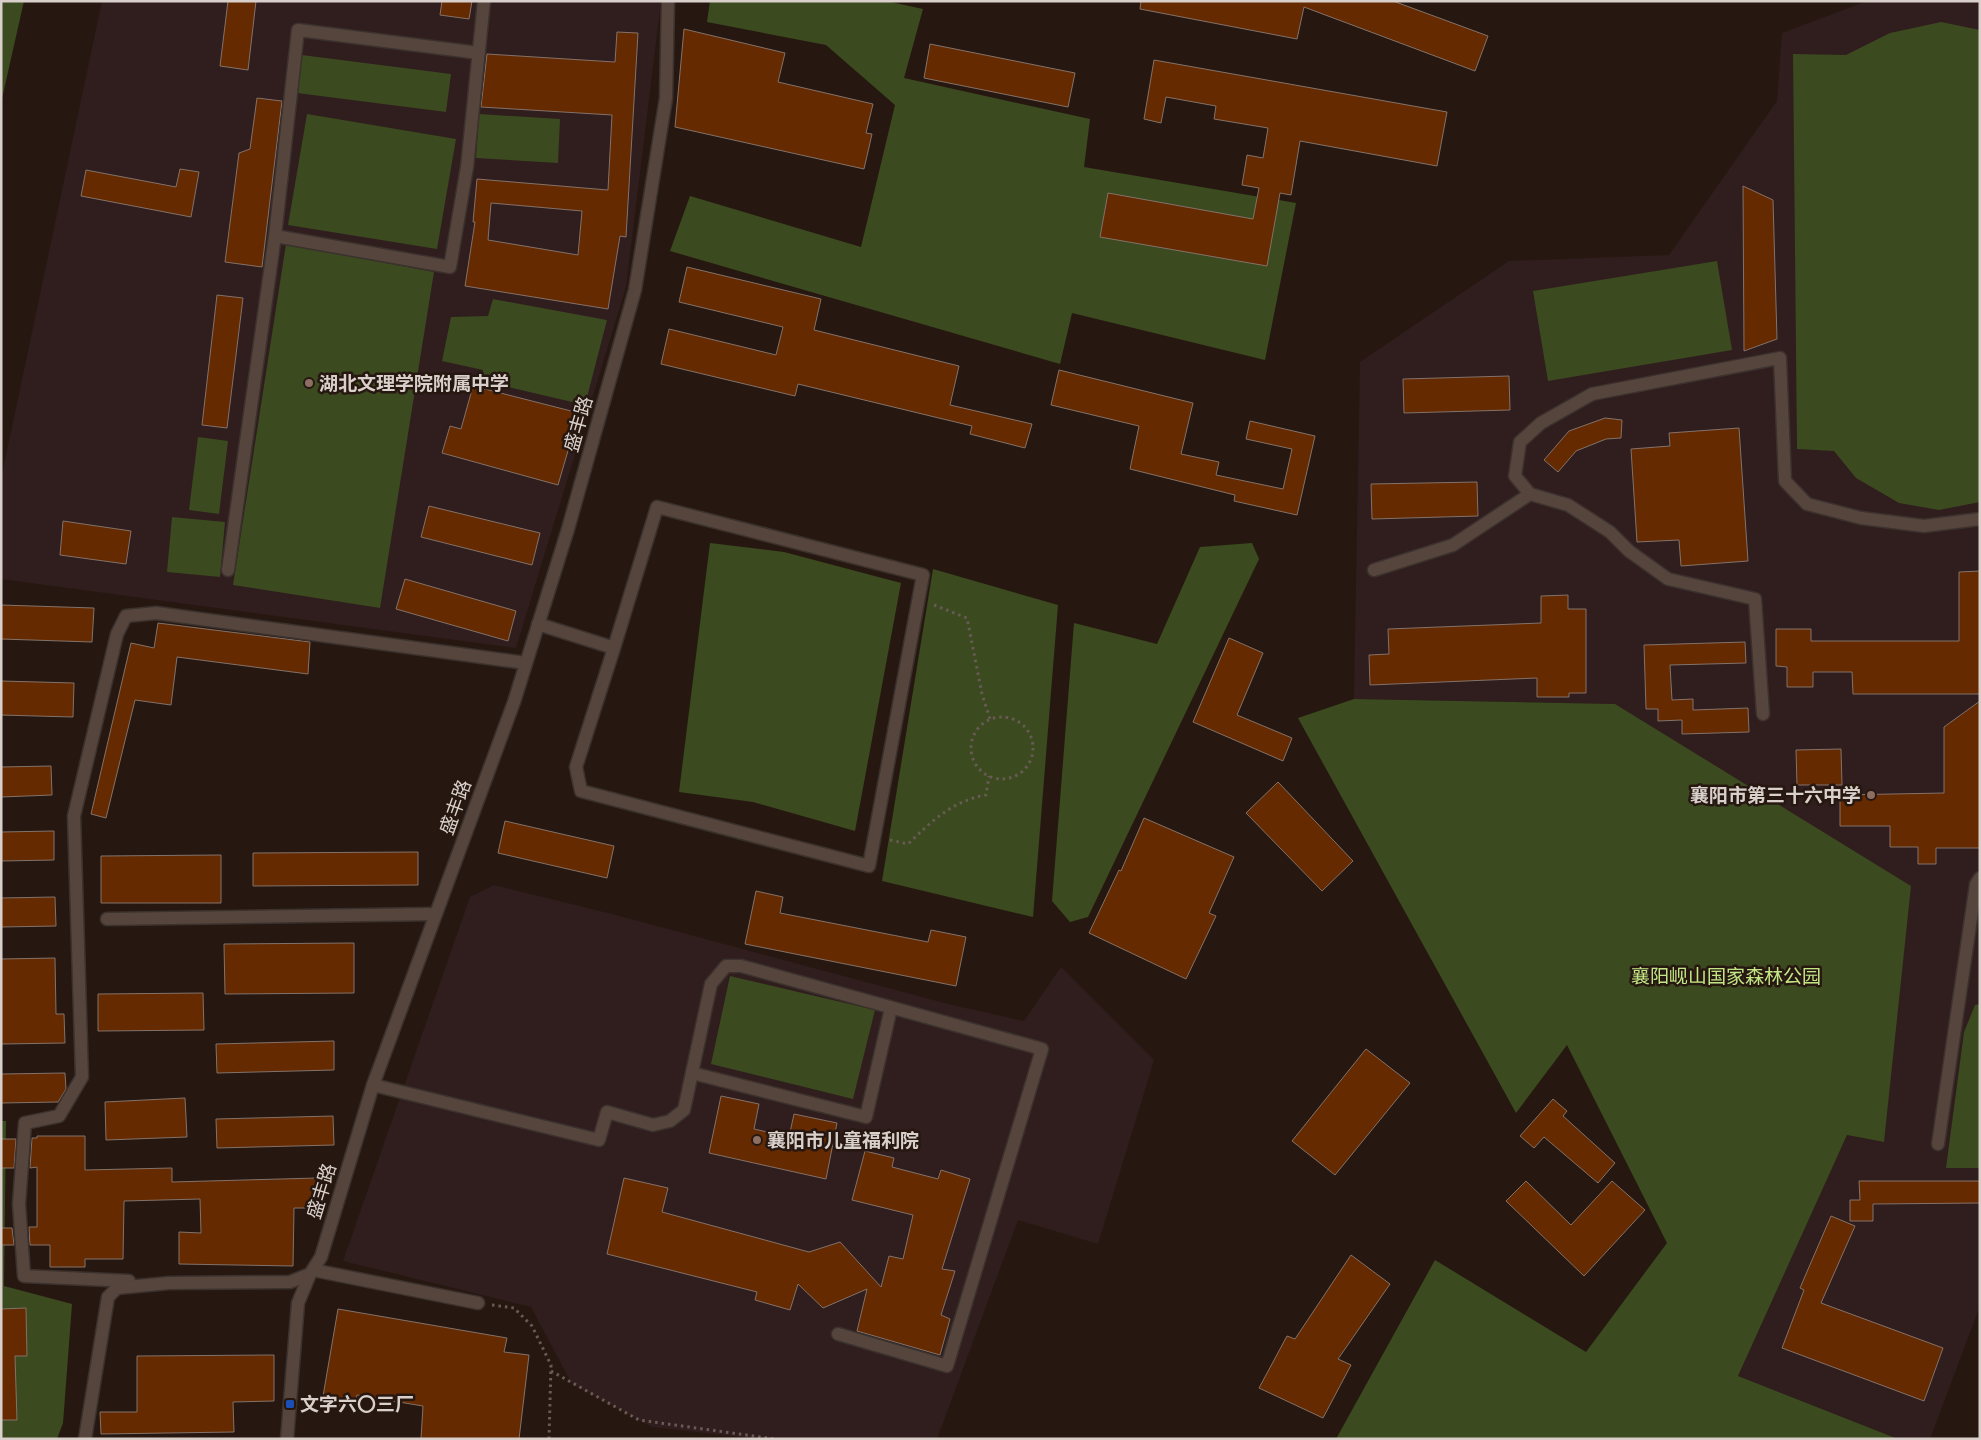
<svg xmlns="http://www.w3.org/2000/svg" width="1981" height="1440" font-family="'Exo 2','Noto Sans SC',sans-serif">
<style>
.education{fill:#301d1e}
.green{fill:#3b4a1f}
.building{fill:#662a00;stroke:#837269;fill-rule:evenodd}
.lines{fill:none;stroke-linecap:round;stroke-linejoin:round}
.minor-casing{stroke:#3b312d;stroke-width:15}
.path{stroke:#685b55;stroke-width:3;stroke-dasharray:2.5 4;stroke-linecap:butt}
.minor{stroke:#55453d;stroke-width:12}
.education-dot{fill:#8d6e63;stroke:#261811;stroke-width:2}
.transit-dot{fill:#1a4fb4;stroke:#261811;stroke-width:2}
.labels{text-anchor:middle;stroke-width:5;stroke-linejoin:round;paint-order:stroke}
.poi-label{font-size:19px;font-weight:bold;fill:#dad0cb;stroke:#261811;text-anchor:start}
.street-label{font-size:19px;fill:#dad0cb;stroke:#261811}
.park-label{font-size:19px;fill:#c3e685;stroke:#261811}
</style>
<rect width="100%" height="100%" fill="#261811"/>
<g class="education">
<polygon points="102,1 661,1 626,287 516,648 1,579 1,479"/>
<polygon points="1867,1 1980,1 1980,1306 1930,1439 1898,1439 1738,1376 1847,1135 1883,1142 1615,704 1354,699 1360,362 1509,261 1669,255 1777,101 1782,33"/>
<polygon points="494,885 612,914 952,1005 1024,1021 1061,967 1154,1060 1098,1244 1018,1220 937,1439 758,1439 652,1427 572,1384 531,1307 343,1261 470,897"/>
</g>
<g class="green">
<polygon points="1,1 24,1 1,103"/>
<polygon points="710,1 886,1 923,9 904,78 1090,119 1084,167 1296,203 1265,360 1072,313 1060,364 670,251 690,196 861,247 895,105 826,45 707,22"/>
<polygon points="1941,22 1980,30 1980,502 1939,510 1899,503 1856,478 1834,451 1797,449 1793,54 1846,55 1890,33"/>
<polygon points="302,55 451,74 446,112 297,93"/>
<polygon points="307,114 456,139 437,249 288,225"/>
<polygon points="479,114 560,119 558,163 476,158"/>
<polygon points="286,244 434,272 380,608 233,585"/>
<polygon points="1717,261 1732,350 1548,381 1533,291"/>
<polygon points="493,299 607,320 585,405 482,381 483,370 442,361 451,317 488,316"/>
<polygon points="198,437 228,441 219,514 189,510"/>
<polygon points="172,517 225,522 220,577 167,572"/>
<polygon points="710,543 784,552 901,583 855,831 753,802 679,792"/>
<polygon points="1252,543 1259,559 1088,917 1070,922 1052,901 1074,623 1157,644 1200,547"/>
<polygon points="933,569 1058,605 1033,917 882,881"/>
<polygon points="1354,699 1615,704 1911,886 1884,1142 1847,1135 1738,1376 1898,1439 1336,1439 1435,1260 1586,1352 1667,1243 1567,1045 1516,1113 1298,718"/>
<polygon points="730,976 875,1010 853,1099 711,1064"/>
<polygon points="1980,1004 1980,1168 1946,1168 1964,1032 1975,1005"/>
<polygon points="1,1121 6,1121 4,1286 72,1304 63,1423 57,1439 1,1439"/>
</g>
<g class="building">
<polygon points="228,1 256,1 248,70 220,66"/>
<polygon points="442,1 472,1 469,19 440,15"/>
<polygon points="1141,1 1393,1 1488,36 1475,71 1304,7 1297,39 1140,9"/>
<polygon points="684,29 785,53 778,82 873,104 866,133 872,134 864,169 675,127"/>
<path d="M617,32L638,33L626,237L620,236L608,309L465,286L475,222H473L477,179L608,190L612,115L481,107L487,54L615,62ZM491,203L582,211L578,255L488,240Z"/>
<polygon points="930,44 1075,73 1068,107 924,78"/>
<polygon points="1154,60 1447,112 1437,166 1300,141 1291,195 1280,193 1267,266 1100,237 1108,193 1253,219 1259,188 1242,185 1247,155 1263,158 1268,128 1214,119 1216,106 1166,97 1161,123 1144,119"/>
<polygon points="257,98 282,101 262,267 225,262 239,153 250,149"/>
<polygon points="180,169 199,172 191,217 81,196 86,170 176,187"/>
<polygon points="1743,186 1773,200 1777,339 1744,351"/>
<polygon points="687,267 821,299 814,330 959,366 950,405 1032,424 1025,448 970,434 972,426 798,384 795,396 661,364 669,329 776,355 783,327 679,302"/>
<polygon points="217,295 243,298 227,428 202,425"/>
<polygon points="1059,370 1193,403 1181,454 1219,462 1216,475 1283,489 1292,449 1246,439 1250,421 1315,436 1297,515 1234,501 1235,495 1130,469 1139,426 1051,405"/>
<polygon points="1509,376 1510,410 1404,413 1403,379"/>
<polygon points="473,386 579,413 558,485 442,453 450,426 461,429"/>
<polygon points="1605,418 1622,420 1621,438 1606,439 1576,451 1558,472 1544,460 1569,431"/>
<polygon points="1739,428 1748,561 1681,566 1679,540 1637,542 1631,449 1670,446 1669,433"/>
<polygon points="1477,482 1478,516 1372,519 1371,484"/>
<polygon points="429,506 540,533 532,565 421,537"/>
<polygon points="63,521 131,531 126,564 60,555"/>
<polygon points="1980,571 1980,694 1853,694 1852,672 1813,672 1813,687 1787,687 1787,667 1776,666 1776,629 1811,629 1811,641 1959,641 1959,572"/>
<polygon points="405,579 516,611 508,641 396,609"/>
<polygon points="1568,595 1568,609 1586,609 1586,693 1569,693 1569,697 1537,697 1537,678 1370,685 1369,655 1389,654 1388,629 1541,623 1541,596"/>
<polygon points="1,605 94,608 92,642 1,639"/>
<polygon points="158,623 310,642 308,674 177,657 171,705 135,700 106,818 91,814 131,643 154,648"/>
<polygon points="1229,638 1263,653 1237,715 1292,738 1283,761 1193,722"/>
<polygon points="1745,642 1746,663 1670,665 1672,700 1693,699 1693,710 1748,708 1749,732 1682,734 1682,720 1658,721 1658,709 1646,709 1644,645"/>
<polygon points="1,681 74,683 73,717 1,715"/>
<polygon points="1980,701 1980,848 1936,848 1936,864 1918,864 1918,847 1890,847 1890,826 1840,826 1840,795 1944,793 1944,727"/>
<polygon points="1841,749 1842,785 1797,785 1796,750"/>
<polygon points="51,766 52,795 1,797 1,767"/>
<polygon points="1278,782 1353,861 1322,891 1246,813"/>
<polygon points="1144,818 1234,857 1209,913 1216,916 1186,979 1089,933 1119,870 1121,871"/>
<polygon points="505,821 614,846 607,878 498,853"/>
<polygon points="54,831 54,860 1,861 1,832"/>
<polygon points="418,852 418,885 253,886 253,853"/>
<polygon points="221,855 221,903 101,903 101,856"/>
<polygon points="756,891 783,897 780,913 928,942 931,930 966,937 956,986 745,944"/>
<polygon points="55,897 56,926 1,927 1,898"/>
<polygon points="354,943 354,993 225,994 224,944"/>
<polygon points="55,958 56,1014 64,1014 65,1043 1,1044 1,959"/>
<polygon points="203,993 204,1030 98,1031 98,994"/>
<polygon points="334,1041 334,1070 217,1073 216,1044"/>
<polygon points="1366,1049 1410,1083 1335,1175 1292,1141"/>
<polygon points="65,1073 66,1089 58,1102 1,1103 1,1074"/>
<polygon points="721,1096 759,1104 754,1129 789,1137 794,1114 837,1123 826,1179 709,1153"/>
<polygon points="185,1098 187,1137 106,1140 105,1102"/>
<polygon points="1553,1099 1567,1111 1563,1116 1615,1163 1598,1183 1544,1137 1534,1148 1520,1136"/>
<polygon points="333,1116 334,1145 217,1148 216,1119"/>
<polygon points="37,1136 85,1136 85,1170 172,1168 172,1182 317,1178 318,1208 294,1208 293,1266 179,1264 179,1232 201,1233 200,1199 124,1201 123,1259 85,1259 85,1267 50,1267 50,1245 30,1245 29,1227 37,1227 37,1167 30,1168 32,1138 37,1138"/>
<polygon points="1,1139 16,1139 14,1168 1,1168"/>
<polygon points="865,1151 894,1158 892,1167 938,1179 941,1170 970,1179 942,1269 955,1271 941,1315 950,1319 940,1355 857,1331 867,1289 823,1308 798,1284 790,1310 755,1300 757,1292 607,1254 624,1178 668,1188 662,1212 809,1252 840,1242 881,1287 889,1256 903,1259 913,1215 852,1200"/>
<polygon points="1526,1181 1571,1225 1612,1181 1645,1210 1584,1276 1506,1201"/>
<polygon points="1859,1181 1980,1181 1980,1203 1873,1204 1873,1221 1850,1221 1850,1200 1860,1200"/>
<polygon points="1831,1216 1855,1226 1821,1303 1943,1348 1924,1401 1782,1348 1804,1290 1800,1288"/>
<polygon points="1,1228 12,1228 14,1245 1,1245"/>
<polygon points="1351,1255 1390,1284 1338,1359 1351,1365 1323,1418 1259,1388 1287,1336 1295,1339"/>
<polygon points="26,1308 27,1356 15,1356 17,1420 1,1420 1,1309"/>
<polygon points="338,1309 507,1338 504,1352 529,1355 519,1439 421,1439 423,1406 357,1395 354,1408 322,1402"/>
<polygon points="274,1355 274,1401 233,1402 234,1432 101,1434 100,1412 137,1412 137,1356"/>
</g>
<g class="lines">
<defs>
<g id="minor">
<polyline points="479,53 298,30 275,236 450,267 467,167 484,1"/>
<polyline points="228,570 275,236"/>
<polyline points="1374,570 1453,545 1530,494"/>
<polyline points="538,624 614,648 657,507 923,575 869,866 581,791 576,767 614,648"/>
<polyline points="1763,714 1755,599 1668,579 1629,551 1610,532 1568,505 1530,494 1515,476 1520,442 1541,423 1592,394 1780,358 1785,481 1807,504 1861,518 1924,526 1980,519"/>
<polyline points="107,919 435,914"/>
<polyline points="692,1073 866,1117 891,1008"/>
<polyline points="373,1085 599,1140 607,1112 653,1125 670,1121 684,1110 711,984 726,966 741,966 1042,1049 947,1366 838,1334"/>
<polyline points="1938,1144 1976,884 1980,878"/>
<polyline points="313,1270 478,1303"/>
<polyline points="129,1281 24,1276 19,1204 25,1123 59,1116 82,1077 74,816 117,634 126,616 156,613 526,663"/>
<polyline points="85,1439 108,1297 117,1288 169,1283 290,1282 310,1274 321,1257 373,1085 514,702 568,529 635,290 666,98 668,1"/>
<polyline points="287,1439 298,1303 310,1274"/>
</g>
</defs>
<use href="#minor" class="minor-casing"/>
<g class="path">
<polyline points="934,605 967,618 982,694 990,719"/>
<circle cx="1002" cy="748" r="31"/>
<path d="M890,840L908,844C932,821 952,801 986,795L989,776"/>
<polyline points="492,1305 514,1308 532,1326 551,1365 549,1439"/>
<polyline points="551,1371 639,1420 775,1439"/>
</g>
<use href="#minor" class="minor"/>
</g>
<g class="education-dot">
<circle cx="309" cy="383" r="5"/>
<circle cx="1871" cy="795" r="5"/>
<circle cx="757" cy="1140" r="5"/>
</g>
<rect class="transit-dot" x="285" y="1399" width="10" height="10" rx="2.5"/>
<g class="labels">
<g class="poi-label">
<text x="319" y="390">湖北文理学院附属中学</text>
<text x="1861" y="802" text-anchor="end">襄阳市第三十六中学</text>
<text x="767" y="1147">襄阳市儿童福利院</text>
<text x="300" y="1411">文字六〇三厂</text>
</g>
<g class="street-label">
<text transform="translate(578 424) rotate(-74)" y="7">盛丰路</text>
<text transform="translate(455 807) rotate(-70)" y="7">盛丰路</text>
<text transform="translate(321 1191) rotate(-73)" y="7">盛丰路</text>
</g>
<g class="park-label">
<text x="1726" y="983">襄阳岘山国家森林公园</text>
</g>
</g>
<rect width="1981" height="1440" fill="none" stroke="#dad0cb" stroke-width="5"/>
</svg>
